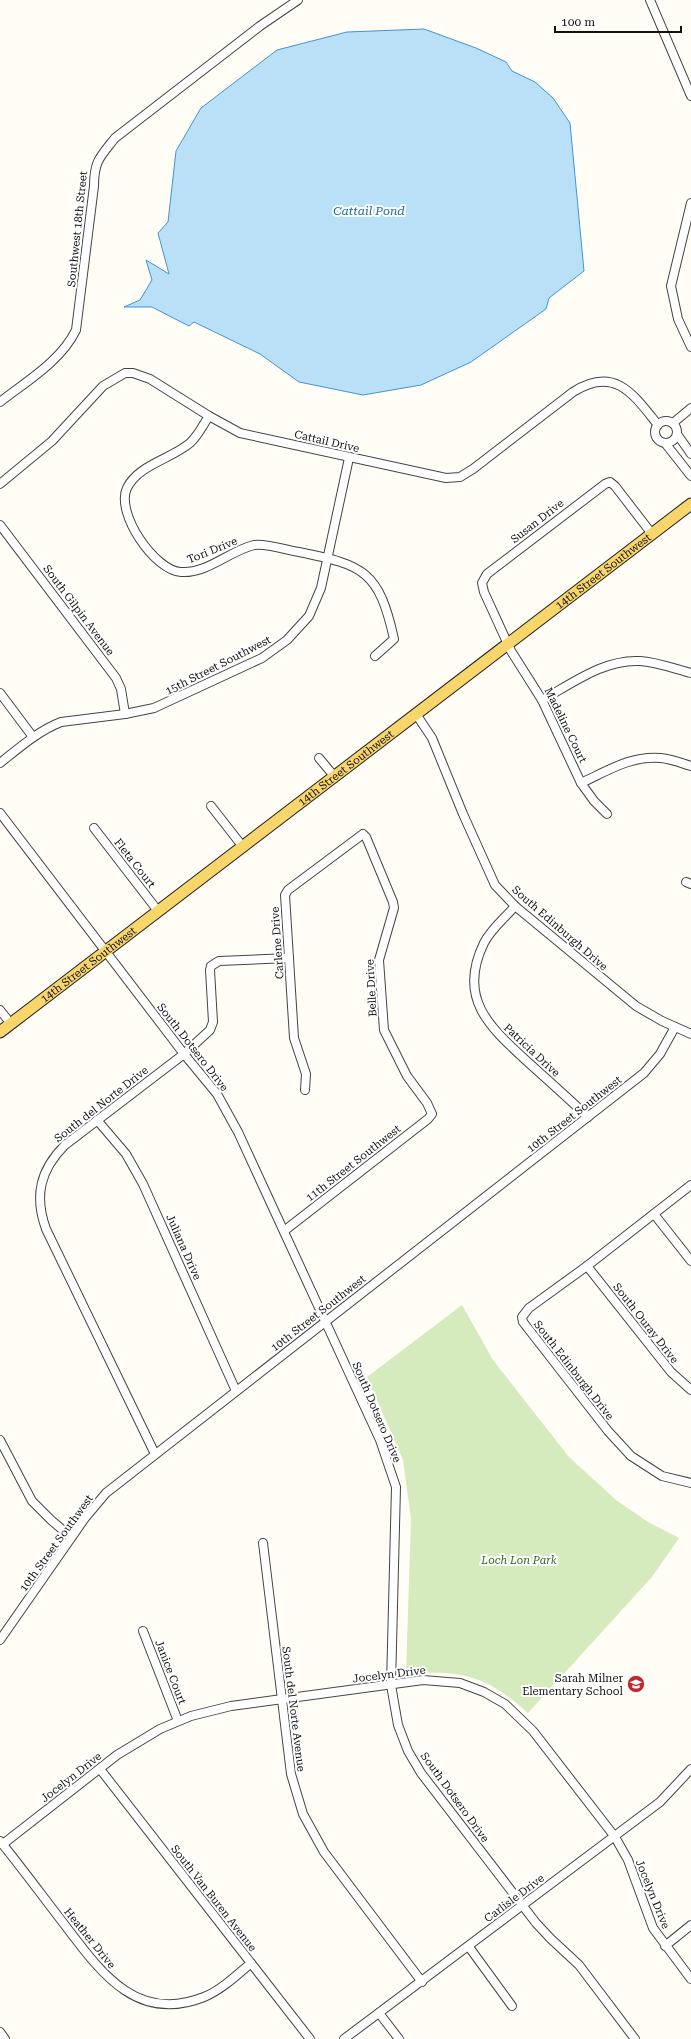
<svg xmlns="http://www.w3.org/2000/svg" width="691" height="2039" font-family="'Roboto Serif',serif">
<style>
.green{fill:#d5ebbd}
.water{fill:#b9e0f7;stroke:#3f96cf}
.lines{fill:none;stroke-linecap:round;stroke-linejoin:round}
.minor-casing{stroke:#444;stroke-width:10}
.major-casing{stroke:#222;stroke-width:13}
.minor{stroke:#fff;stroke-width:8}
.major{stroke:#f9d66b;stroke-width:11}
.labels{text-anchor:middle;stroke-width:4;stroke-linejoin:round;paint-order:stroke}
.street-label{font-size:11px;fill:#111;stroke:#fff}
.park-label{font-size:11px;font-style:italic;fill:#2f6b1f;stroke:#fff}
.poi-label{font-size:11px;fill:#111;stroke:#fff;text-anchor:end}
.water-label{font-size:12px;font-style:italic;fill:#1768a6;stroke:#fff}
</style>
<rect width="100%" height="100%" fill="#fffdf5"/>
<path class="green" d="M462,1305L493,1360L569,1457L616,1500L648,1522L679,1538L652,1577L528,1713C486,1675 461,1670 406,1674L411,1519L403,1460L367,1377Z"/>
<polygon class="water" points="424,29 476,48 506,62 512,71 535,82 553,98 570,123 584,271 549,298 546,309 471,362 421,385 363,395 299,382 260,354 194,322 189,326 152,307 124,307 140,300 152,280 146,260 169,274 158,233 168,222 176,151 201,108 277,50 347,32"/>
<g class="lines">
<defs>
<g id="minor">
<polyline points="650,0 691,96"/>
<polyline points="691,203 671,286 678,319 691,347"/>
<path d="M0,402C27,381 61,361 76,330L94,186C94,161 100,157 115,138L260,26L298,0"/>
<path d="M209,416C203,425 198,436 190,443C171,459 138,465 127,488C115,513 155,571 181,572C207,574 229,551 254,545C265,543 287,550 299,552C364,565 379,571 394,639L375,656"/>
<circle cx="666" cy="432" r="11"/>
<polyline points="673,423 691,408"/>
<polyline points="677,434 691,454"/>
<polyline points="665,443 691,476"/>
<path d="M0,484L52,441L103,386L125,373H133L150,379L209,416L240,433L446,478L460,477L473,469L573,392C615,365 634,395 658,425"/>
<polyline points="0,525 116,678 121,689 125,714"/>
<polyline points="0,693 33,737"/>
<path d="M542,700C573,683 604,659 640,661C657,662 675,669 691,673"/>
<polyline points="416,714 432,738 463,814 495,885 515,906 636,1006 662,1021 691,1034"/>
<polyline points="319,758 334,776"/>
<path d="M0,763C19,748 38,731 61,722L125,714L154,708L262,658L287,640L309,616L321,588L349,458"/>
<path d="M581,783C607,771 632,755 661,758C671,759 681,763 691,766"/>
<polyline points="211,806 243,847"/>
<polyline points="0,813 184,1054 217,1094 238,1132 380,1440 396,1487 391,1685 398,1725 408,1751 421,1773 536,1923 551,1939 579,1965 635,2039"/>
<polyline points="607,814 594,801 581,783 542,700 511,651 484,592 482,583 487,574 605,484 610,482 615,486 652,534"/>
<polyline points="94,828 158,911"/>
<polyline points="686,882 691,884"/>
<path d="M515,906C505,918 491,929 484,943C456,1000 492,1029 530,1064C549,1081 569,1099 588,1117"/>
<polyline points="0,1010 11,1024"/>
<polyline points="97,1120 126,1154 143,1184 236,1391"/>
<polyline points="691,1185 587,1266 529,1308 522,1317 523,1322 608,1431 631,1456 662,1476 691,1483"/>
<polyline points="654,1214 691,1261"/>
<polyline points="284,1231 428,1119 432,1114 427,1103 407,1076 384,1030 379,960 394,908 393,902 366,837 363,834 288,890 285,895 294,1038 306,1074 305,1090"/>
<polyline points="587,1266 671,1372 691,1390"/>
<polyline points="0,1440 32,1501 51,1520 71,1537"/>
<path d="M155,1454L46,1229C34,1196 40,1170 65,1145L184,1054L210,1030L213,1022L210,970L211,966L219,961L289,958"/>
<polyline points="263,1543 291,1774 303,1814 324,1852 422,1982"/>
<polyline points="143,1631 178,1721"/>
<polyline points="0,1640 85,1518 106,1493 644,1073 660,1054 675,1027"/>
<polyline points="100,1769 310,2039"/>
<path d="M0,1841C21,1867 41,1894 61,1920C98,1968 134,2025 204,1997C221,1990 237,1975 251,1963"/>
<polyline points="3,1844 117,1755 160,1729 191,1716 231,1706 423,1680 460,1683 484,1692 505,1704 533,1731 615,1837 628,1860 653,1928 691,1979"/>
<polyline points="665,1946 691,1925"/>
<polyline points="469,1947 512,2006"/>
<polyline points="379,2013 399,2039"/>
<polyline points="0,2032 5,2039"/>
<polyline points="344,2039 660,1802 691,1769"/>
</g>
<g id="major">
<path id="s1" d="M0,1032L691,504"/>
</g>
</defs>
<use href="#minor" class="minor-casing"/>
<use href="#major" class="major-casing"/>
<use href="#minor" class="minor"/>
<use href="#major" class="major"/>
</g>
<defs>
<symbol id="school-disc" viewBox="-11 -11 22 22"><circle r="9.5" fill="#c4262e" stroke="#fff"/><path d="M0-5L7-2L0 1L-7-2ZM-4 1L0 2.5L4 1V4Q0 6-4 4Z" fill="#fff"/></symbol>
</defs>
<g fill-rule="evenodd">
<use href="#school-disc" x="626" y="1674" width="20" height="20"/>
</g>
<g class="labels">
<g class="street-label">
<text transform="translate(77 229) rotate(-84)" y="4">Southwest 18th Street</text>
<text transform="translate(327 441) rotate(13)" y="4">Cattail Drive</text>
<text transform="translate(537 521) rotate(-38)" y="4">Susan Drive</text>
<text transform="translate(212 550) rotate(-22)" y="4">Tori Drive</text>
<text dy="4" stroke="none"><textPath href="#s1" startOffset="759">14th Street Southwest</textPath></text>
<text transform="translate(79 610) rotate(53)" y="4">South Gilpin Avenue</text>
<text transform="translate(218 665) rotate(-27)" y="4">15th Street Southwest</text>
<text transform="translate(566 725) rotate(64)" y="4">Madeline Court</text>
<text dy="4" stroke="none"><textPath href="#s1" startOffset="435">14th Street Southwest</textPath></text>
<text transform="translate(135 863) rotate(52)" y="4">Fleta Court</text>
<text transform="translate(560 928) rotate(41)" y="4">South Edinburgh Drive</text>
<text transform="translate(277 943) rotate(-94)" y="4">Carlene Drive</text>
<text dy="4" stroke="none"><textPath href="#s1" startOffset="111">14th Street Southwest</textPath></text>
<text transform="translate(371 988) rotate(-93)" y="4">Belle Drive</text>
<text transform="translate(193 1047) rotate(52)" y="4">South Dotsero Drive</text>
<text transform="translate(532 1050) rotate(43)" y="4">Patricia Drive</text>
<text transform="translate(101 1104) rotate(-38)" y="4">South del Norte Drive</text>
<text transform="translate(574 1114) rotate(-38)" y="4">10th Street Southwest</text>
<text transform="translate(353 1163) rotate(-38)" y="4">11th Street Southwest</text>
<text transform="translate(184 1247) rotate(66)" y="4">Juliana Drive</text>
<text transform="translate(318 1313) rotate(-38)" y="4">10th Street Southwest</text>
<text transform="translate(646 1323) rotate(52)" y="4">South Ouray Drive</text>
<text transform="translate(574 1370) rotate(52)" y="4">South Edinburgh Drive</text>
<text transform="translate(377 1412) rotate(67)" y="4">South Dotsero Drive</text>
<text transform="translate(56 1543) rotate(-54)" y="4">10th Street Southwest</text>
<text transform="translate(171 1672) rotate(69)" y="4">Janice Court</text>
<text transform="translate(389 1674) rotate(-7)" y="4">Jocelyn Drive</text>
<text transform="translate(294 1709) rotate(83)" y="4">South del Norte Avenue</text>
<text transform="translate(71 1777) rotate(-38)" y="4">Jocelyn Drive</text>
<text transform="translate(455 1797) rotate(54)" y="4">South Dotsero Drive</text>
<text transform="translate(653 1894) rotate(68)" y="4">Jocelyn Drive</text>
<text transform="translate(214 1898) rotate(52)" y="4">South Van Buren Avenue</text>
<text transform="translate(514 1898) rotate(-37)" y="4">Carlisle Drive</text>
<text transform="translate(90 1938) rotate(51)" y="4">Heather Drive</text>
</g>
<g class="park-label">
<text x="519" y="1564">Loch Lon Park</text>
</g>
<g class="poi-label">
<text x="623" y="1682">Sarah Milner<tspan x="623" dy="13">Elementary School</tspan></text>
</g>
<g class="water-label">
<text x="369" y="215">Cattail Pond</text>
</g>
</g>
<path d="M555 26v6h126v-6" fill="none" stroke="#111111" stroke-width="2"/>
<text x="561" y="26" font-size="12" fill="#111111" stroke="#ffffff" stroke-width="3" paint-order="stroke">100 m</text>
</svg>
